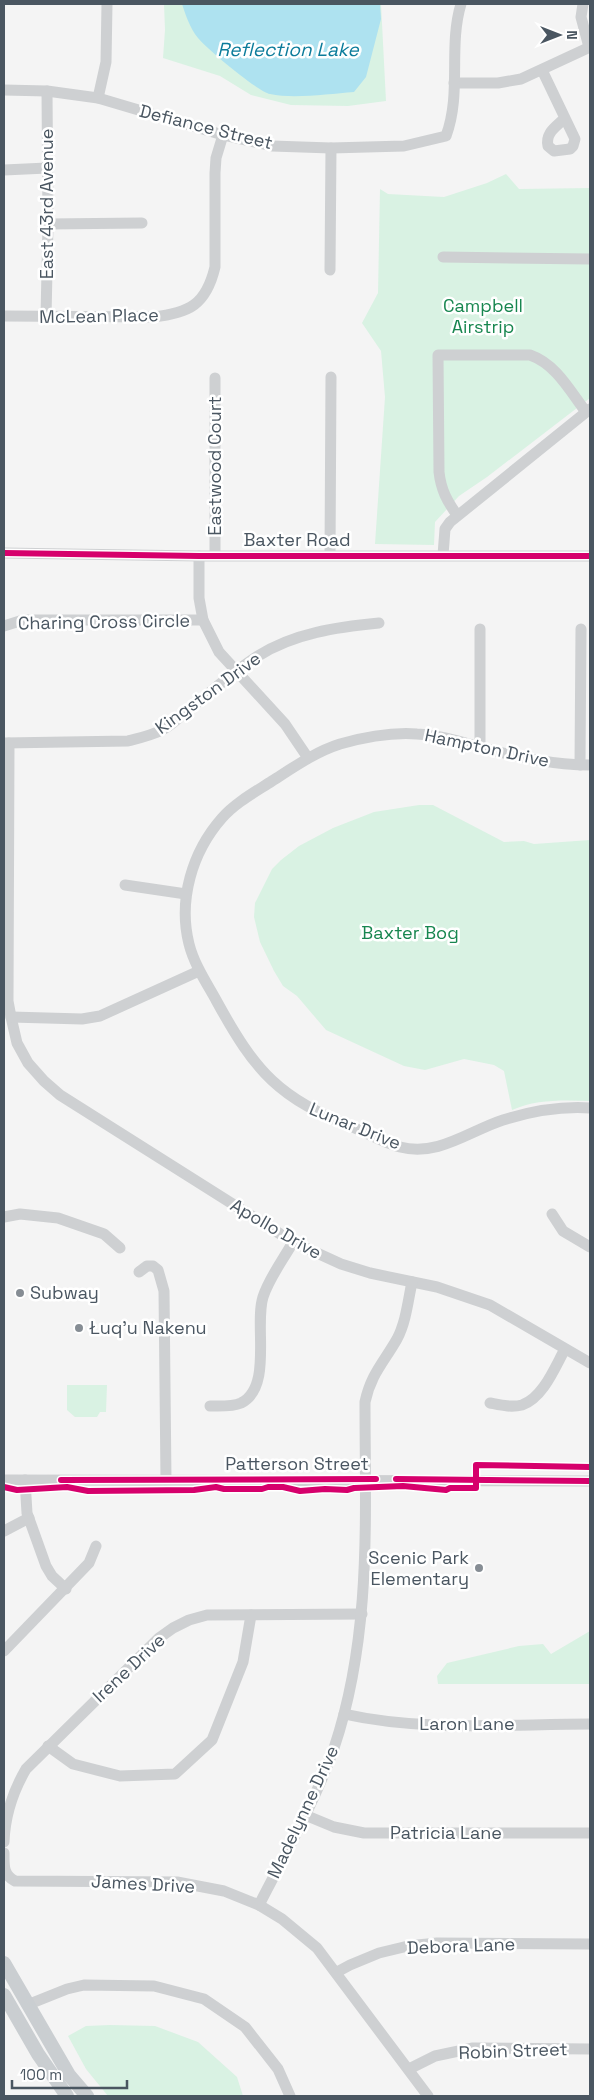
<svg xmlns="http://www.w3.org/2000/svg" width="594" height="2100" font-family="'Space Grotesk',sans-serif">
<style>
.green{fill:#d9f2e3}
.water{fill:#aee2f0}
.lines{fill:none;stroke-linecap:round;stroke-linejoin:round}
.minor{stroke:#ced0d2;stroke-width:11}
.major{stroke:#caced1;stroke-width:14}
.cycleway-casing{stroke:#fff;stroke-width:9}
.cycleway{stroke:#d6006c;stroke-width:6}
.poi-dot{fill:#868d94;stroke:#fff;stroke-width:2}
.labels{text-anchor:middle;stroke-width:5;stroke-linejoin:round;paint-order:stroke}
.street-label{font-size:18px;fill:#4a5661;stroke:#fff}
.park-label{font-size:18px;fill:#17864f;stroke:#fff}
.poi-label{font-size:18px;fill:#4a5661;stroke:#fff;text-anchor:start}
.water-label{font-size:19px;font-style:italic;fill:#0c7c9b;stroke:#fff}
</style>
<rect width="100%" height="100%" fill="#f4f4f4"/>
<g class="green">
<polygon points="164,4 381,4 386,101 348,106 291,105 251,95 220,76 163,58 165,30"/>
<polygon points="506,174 519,189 590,188 590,398 487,477 459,496 435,522 434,545 375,544 385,397 381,351 362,323 378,293 380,189 388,194 444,197 487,183"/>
<path d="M419,805H433L504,842L524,841L534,844L590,840V1101C564,1100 536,1099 512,1110L504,1071L494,1065L464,1059L425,1070L404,1066L326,1030L297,996L283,986L274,971L260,942L254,917L255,903L272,869L281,860L299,846L333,828L374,812Z"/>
<polygon points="67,1385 107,1385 106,1412 100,1412 97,1417 75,1417 67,1410"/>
<polygon points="590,1631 590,1684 438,1684 437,1676 447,1663 519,1646 543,1644 551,1654"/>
<polygon points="110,2025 155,2026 198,2042 237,2077 243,2096 108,2096 86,2069 68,2036 86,2026"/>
</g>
<path class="water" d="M182,4H380L381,19L366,77L354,92C329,94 293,99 270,94C257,91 207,49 198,38C190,28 186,16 182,4Z"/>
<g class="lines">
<g class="minor">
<polyline points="583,4 581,17 589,47"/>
<path d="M542,70L575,139L573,146L570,149L554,151L548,146C545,133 556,127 564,119"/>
<polyline points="454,83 498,83 521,79 590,47"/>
<path d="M4,90L47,91L98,98L223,135L272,146L331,148L404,146L446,136C462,93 448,47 461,4"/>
<polyline points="98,98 106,62 107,4"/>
<polyline points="4,170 47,168"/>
<polyline points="48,224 142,223"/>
<polyline points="443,257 590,259"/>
<polyline points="330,270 331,148"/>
<path d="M4,316L153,317C189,313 206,305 215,267V173L216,158L223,135"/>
<polyline points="46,317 48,224 47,91"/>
<path d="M457,515C447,501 441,490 439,472L438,355H530C556,364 570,391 586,412"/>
<polyline points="4,553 199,556 590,556"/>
<polyline points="215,555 215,378"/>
<polyline points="330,555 331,377"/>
<polyline points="443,555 445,529 450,522 590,409"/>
<polyline points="199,556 199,598 203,620 219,652 285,724 308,758"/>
<polyline points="4,626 23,620 203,620"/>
<polyline points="480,629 480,747"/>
<path d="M4,743L128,741C140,738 153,735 164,729C173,724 181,716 188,710C211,692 233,672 258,656C294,633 338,627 379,623"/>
<polyline points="9,743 8,1001 11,1017 17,1043 28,1063 44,1081 60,1095 293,1242 341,1264 370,1273 437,1287 490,1305 590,1363"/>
<polyline points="580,765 581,629"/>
<path d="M590,765C554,765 518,757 483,748C461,742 440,735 417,734C391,732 365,737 340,744C315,752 294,767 272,781C255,792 235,803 222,818C192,852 178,900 189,944C194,964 206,982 216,1000C256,1073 278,1098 357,1129C371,1135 385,1143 400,1147C438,1157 469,1131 503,1120C532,1111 560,1106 590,1108"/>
<polyline points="125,885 186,894"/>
<polyline points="11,1017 82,1019 100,1016 199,971"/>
<polyline points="552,1214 563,1231 590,1247"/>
<polyline points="4,1217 20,1214 58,1218 104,1234 120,1248"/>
<polyline points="139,1272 147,1266 153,1266 158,1270 164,1291 166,1480"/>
<path d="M490,1403C500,1405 511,1408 522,1405C543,1398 555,1367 565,1349"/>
<path d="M210,1406C219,1406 232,1407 241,1403C273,1387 254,1325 263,1297C269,1278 283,1260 293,1242"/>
<polyline points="4,1480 590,1481"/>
<polyline points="25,1480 27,1513 46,1566 52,1576 66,1589"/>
<polyline points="4,1531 29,1518"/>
<polyline points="4,1651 89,1563 96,1546"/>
<path d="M344,1714C424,1732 509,1724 590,1724"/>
<polyline points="48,1746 73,1764 120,1776 175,1774 212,1740 243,1662 251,1615"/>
<polyline points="305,1815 334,1827 364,1833 590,1833"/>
<path d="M4,1842C5,1815 12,1793 26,1769L159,1638L173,1628L189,1620L207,1615L362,1614"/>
<path d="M4,1853C4,1865 3,1875 15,1881L177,1882L224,1891L259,1905L282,1919L317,1948L428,2096"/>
<path d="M259,1905C285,1854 315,1802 334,1748C372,1635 365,1518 365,1402C371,1374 384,1362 397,1339C406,1322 408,1301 412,1282"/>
<polyline points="337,1972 350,1965 379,1953 408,1946 437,1943 590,1944"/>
<polyline points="27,2005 67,1989 84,1985 154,1986 204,1999 245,2027 278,2069 290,2096"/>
<polyline points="409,2069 435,2056 473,2048 590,2049"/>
</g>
<g class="major">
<polyline points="4,1963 69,2075 87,2096"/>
<polyline points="4,1995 38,2054 67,2096"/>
</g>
<defs>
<g id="cycleway">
<polyline points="4,553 199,556 590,556"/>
<polyline points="396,1479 590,1481"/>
<polyline points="61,1480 376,1479"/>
<polyline points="4,1487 17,1490 67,1487 88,1491 194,1490 216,1487 224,1489 262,1489 268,1487 283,1487 300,1491 325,1489 347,1490 354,1488 403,1486 446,1490 450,1488 476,1488 476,1465 590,1467"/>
</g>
</defs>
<use href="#cycleway" class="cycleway-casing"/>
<use href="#cycleway" class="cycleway"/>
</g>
<g class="poi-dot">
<circle cx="20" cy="1293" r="5"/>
<circle cx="79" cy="1328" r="5"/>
<circle cx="479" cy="1568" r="5"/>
</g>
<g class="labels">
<g class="street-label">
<text transform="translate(206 127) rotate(14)" y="6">Defiance Street</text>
<text transform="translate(47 204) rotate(-90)" y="6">East 43rd Avenue</text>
<text transform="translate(99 316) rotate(-1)" y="6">McLean Place</text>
<text transform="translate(215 466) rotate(-90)" y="6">Eastwood Court</text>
<text x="297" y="546">Baxter Road</text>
<text transform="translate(104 622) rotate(-1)" y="6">Charing Cross Circle</text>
<text transform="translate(208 693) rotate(-36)" y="6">Kingston Drive</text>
<text transform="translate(487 748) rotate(12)" y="6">Hampton Drive</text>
<text transform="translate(355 1126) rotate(22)" y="6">Lunar Drive</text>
<text transform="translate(276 1229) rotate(30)" y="6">Apollo Drive</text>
<text x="297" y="1470">Patterson Street</text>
<text transform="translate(129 1668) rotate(-43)" y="6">Irene Drive</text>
<text x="467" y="1730">Laron Lane</text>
<text transform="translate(303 1812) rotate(-65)" y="6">Madelynne Drive</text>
<text x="446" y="1839">Patricia Lane</text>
<text transform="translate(143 1884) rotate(3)" y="6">James Drive</text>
<text transform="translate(461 1946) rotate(-2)" y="6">Debora Lane</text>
<text transform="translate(513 2051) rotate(-2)" y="6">Robin Street</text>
</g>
<g class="park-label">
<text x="483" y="312">Campbell<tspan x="483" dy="21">Airstrip</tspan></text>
<text x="410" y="939">Baxter Bog</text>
</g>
<g class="poi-label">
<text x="30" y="1299">Subway</text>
<text x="89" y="1334">Łuq’u Nakenu</text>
<text x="469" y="1564" text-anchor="end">Scenic Park<tspan x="469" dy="21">Elementary</tspan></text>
</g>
<g class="water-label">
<text x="288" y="56">Reflection Lake</text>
</g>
</g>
<rect width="594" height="2100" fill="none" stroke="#4a5661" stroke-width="10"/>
<g transform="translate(559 35) rotate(90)" stroke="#ffffff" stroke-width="4" paint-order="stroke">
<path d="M0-4L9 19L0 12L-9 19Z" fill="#4a5661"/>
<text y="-8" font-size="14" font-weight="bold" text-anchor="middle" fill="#4a5661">N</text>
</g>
<path d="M12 2080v8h115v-8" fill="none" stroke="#4a5661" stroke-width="2.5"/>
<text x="20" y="2080" font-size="15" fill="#4a5661" stroke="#ffffff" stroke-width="4" paint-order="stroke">100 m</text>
</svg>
